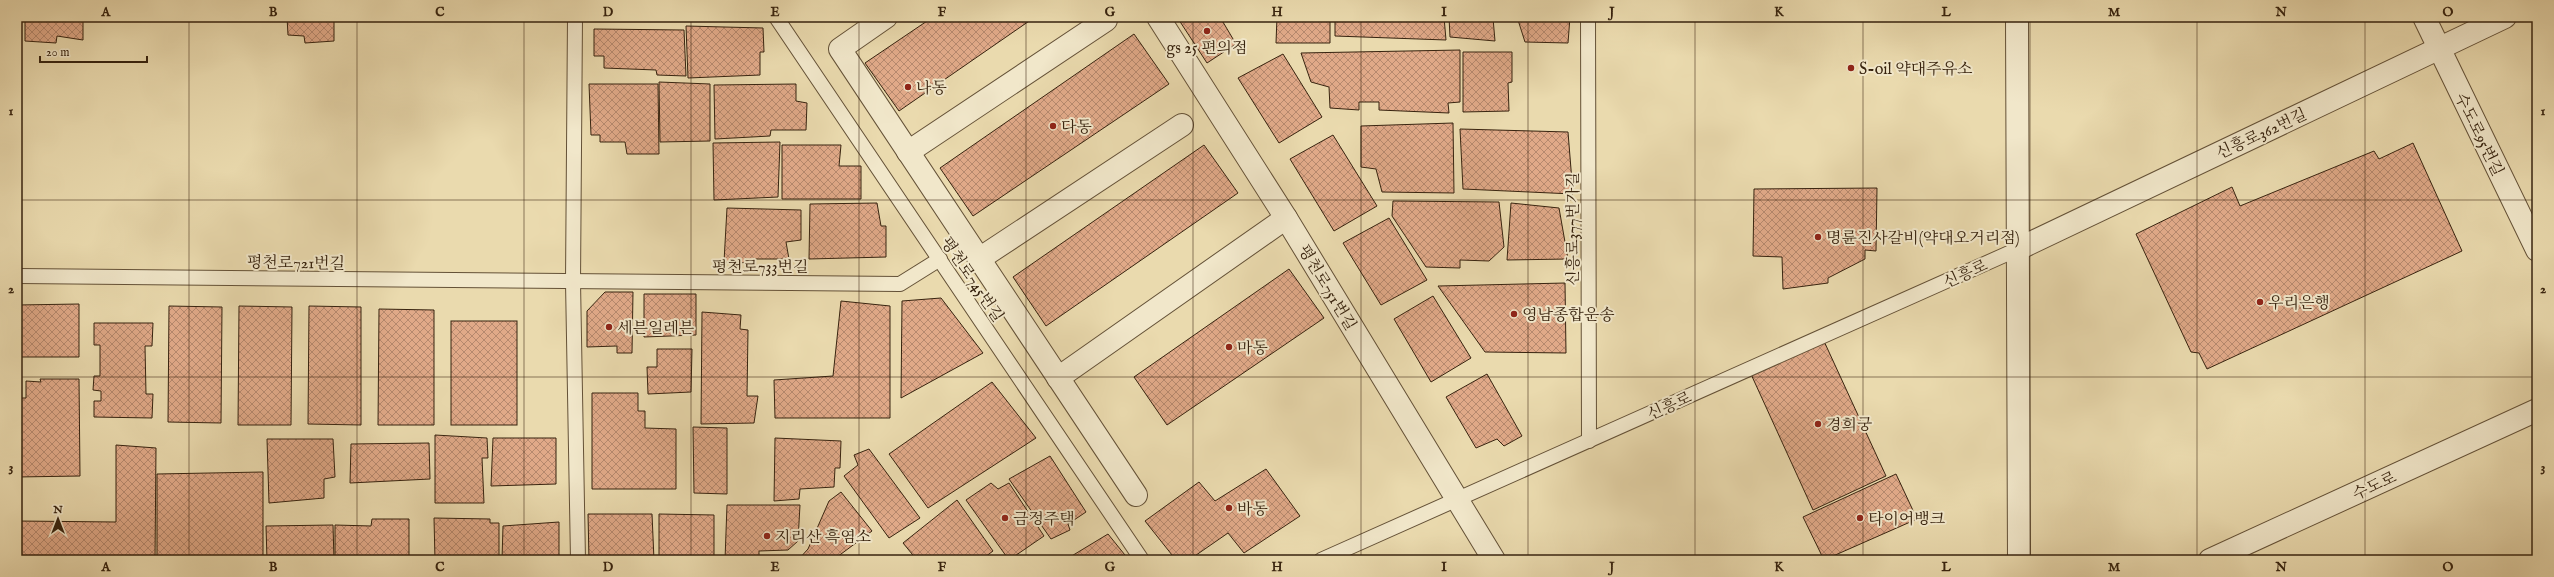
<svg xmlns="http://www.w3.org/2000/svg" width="2554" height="577" font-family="'IM FELL English','Noto Serif KR',serif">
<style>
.building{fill:url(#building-cross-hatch);stroke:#37230f}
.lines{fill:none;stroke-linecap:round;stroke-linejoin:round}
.service-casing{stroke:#645137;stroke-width:16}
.minor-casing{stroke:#645137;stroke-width:24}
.tertiary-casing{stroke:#645137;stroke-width:24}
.service{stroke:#f1e7ca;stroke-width:14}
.minor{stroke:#f1e7ca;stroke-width:22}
.tertiary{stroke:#f1e7ca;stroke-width:22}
.grid{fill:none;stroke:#37230f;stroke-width:1;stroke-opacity:0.55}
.poi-dot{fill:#8f2418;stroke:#f1e7ca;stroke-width:1.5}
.labels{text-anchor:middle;stroke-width:4;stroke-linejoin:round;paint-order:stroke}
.poi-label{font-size:16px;fill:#37230f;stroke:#f1e7ca;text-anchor:start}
.street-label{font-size:16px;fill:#37230f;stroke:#f1e7ca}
.neatline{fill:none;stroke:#37230f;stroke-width:1.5}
.grid-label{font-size:13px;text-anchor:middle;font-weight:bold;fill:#37230f}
</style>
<defs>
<pattern id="building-cross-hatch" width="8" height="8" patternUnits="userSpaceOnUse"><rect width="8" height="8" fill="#e0a988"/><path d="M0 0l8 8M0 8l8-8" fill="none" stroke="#b6896e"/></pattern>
</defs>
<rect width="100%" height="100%" fill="#eadaae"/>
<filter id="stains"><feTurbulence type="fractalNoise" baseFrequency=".005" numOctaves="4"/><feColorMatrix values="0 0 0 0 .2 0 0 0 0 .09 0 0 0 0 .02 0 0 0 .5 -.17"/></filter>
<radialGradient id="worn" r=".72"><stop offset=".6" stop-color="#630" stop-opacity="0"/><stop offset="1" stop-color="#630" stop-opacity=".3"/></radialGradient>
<g class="building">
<polygon points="25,17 83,17 83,40 57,36 56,43 25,41"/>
<polygon points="287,17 334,17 334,41 305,43 304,36 288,35"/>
<polygon points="615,17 641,17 641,18 615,20"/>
<polygon points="933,17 1035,17 899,111 865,63"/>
<polygon points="1177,17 1220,17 1236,44 1207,63"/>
<polygon points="1277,17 1330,17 1330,43 1276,43"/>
<polygon points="1335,17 1444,17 1446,40 1335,36"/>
<polygon points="1449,17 1570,17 1568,43 1525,42 1518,20 1493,18 1495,41 1450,37"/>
<polygon points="686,26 763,28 764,52 760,52 760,75 688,78"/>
<polygon points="594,29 684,30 686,76 657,75 656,70 604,68 604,56 594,56"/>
<polygon points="1134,34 1169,84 973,216 940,168"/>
<polygon points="1460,50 1460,102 1448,103 1449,113 1379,110 1379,102 1359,102 1359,110 1330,108 1329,87 1311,82 1301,53"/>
<polygon points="1463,52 1512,52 1512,82 1508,83 1509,111 1463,112"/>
<polygon points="1283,54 1322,117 1279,143 1238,78"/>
<polygon points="659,82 710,84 710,141 660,142"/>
<polygon points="589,84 658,84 659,154 627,154 625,142 600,142 600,135 591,135"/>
<polygon points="796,84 796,101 807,103 806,130 771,130 770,136 715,139 714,85"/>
<polygon points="1453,123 1454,193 1382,192 1376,169 1361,167 1361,126"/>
<polygon points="1460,129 1568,132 1573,194 1463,189"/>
<polygon points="1333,135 1377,206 1334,231 1290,159"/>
<polygon points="780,142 778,197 714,200 713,143"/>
<polygon points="2413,143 2462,251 2207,369 2199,353 2191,352 2136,234 2232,187 2240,206 2374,151 2379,159"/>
<polygon points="782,145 841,145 839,166 861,166 861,199 782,199"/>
<polygon points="1204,145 1238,193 1046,326 1013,277"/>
<polygon points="1877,188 1876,251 1865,250 1865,259 1828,278 1828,283 1783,289 1782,257 1753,256 1754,189"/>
<polygon points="1393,201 1499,202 1504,247 1489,261 1460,260 1460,268 1426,267 1392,216"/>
<polygon points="877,203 881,226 886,226 886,257 809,259 810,204"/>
<polygon points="1511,203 1559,208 1568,259 1507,260"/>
<polygon points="727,208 801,210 801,240 786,242 789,259 753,259 753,263 724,262"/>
<polygon points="1389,218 1427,280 1381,305 1343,243"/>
<polygon points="1289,269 1324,318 1167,425 1134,377"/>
<polygon points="1565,283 1566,353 1485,352 1438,286"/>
<polygon points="605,292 633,292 632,353 617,353 617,346 587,347 587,311"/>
<polygon points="644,294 696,294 696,335 644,337"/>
<polygon points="1433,296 1471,358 1431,382 1394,319"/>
<polygon points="941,298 983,353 901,398 902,301"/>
<polygon points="841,301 890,306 890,418 775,418 774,380 833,376"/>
<polygon points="79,304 79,357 17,357 17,305"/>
<polygon points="169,306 222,307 221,423 168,422"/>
<polygon points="239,306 292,307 291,425 238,425"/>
<polygon points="309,306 361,307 361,425 308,424"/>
<polygon points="379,309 434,310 434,425 378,425"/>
<polygon points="702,312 741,315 740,329 748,330 747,396 758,396 754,423 701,424"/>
<rect x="451" y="321" width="66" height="104"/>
<polygon points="94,323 153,323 152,346 145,346 146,394 153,394 152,418 94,417 94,401 101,401 101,391 93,390 94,376 100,376 100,345 94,345"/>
<polygon points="1823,339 1886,476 1813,510 1750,372"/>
<polygon points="657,349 692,349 691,392 648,394 647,367 657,367"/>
<polygon points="1487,374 1522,436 1504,446 1497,439 1476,448 1446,397"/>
<polygon points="40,379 79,379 80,476 17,477 17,398 26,398 26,381 41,382"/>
<polygon points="992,382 1036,438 928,508 889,454"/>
<polygon points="592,393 638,393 638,411 645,411 645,428 676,429 676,489 592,489"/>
<polygon points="693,427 727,428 727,494 694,493"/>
<polygon points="435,435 487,438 488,458 482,458 484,503 435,503"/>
<polygon points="493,438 556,438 556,484 491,486"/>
<polygon points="775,438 841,441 840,468 835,468 834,487 800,489 799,499 774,501"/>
<polygon points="267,439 333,439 335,477 324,479 324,498 269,503"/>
<polygon points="429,443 430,479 350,483 351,444"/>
<polygon points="116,445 156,448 155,560 17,560 17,521 116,522"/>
<polygon points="869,449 920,518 889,538 844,476 858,465 854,455"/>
<polygon points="1050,456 1086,512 1068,524 1070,530 1051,539 1009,479"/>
<polygon points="1266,469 1300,516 1244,553 1228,533 1189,560 1176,560 1145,521 1199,482 1215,501"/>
<polygon points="263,472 263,560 157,560 157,474"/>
<polygon points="1896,474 1917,519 1824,560 1803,517"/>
<polygon points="991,483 998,489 1009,483 1044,536 1009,560 966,500"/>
<polygon points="841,492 872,531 833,560 798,560 808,549 829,501"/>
<polygon points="957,500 993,551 981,560 917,560 903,543"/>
<polygon points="727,505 800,505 798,541 788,550 759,551 759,560 725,560"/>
<polygon points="588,514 652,514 654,560 589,560"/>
<polygon points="659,514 714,515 714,560 659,560"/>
<polygon points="434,518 490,519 490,523 499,523 499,560 435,560"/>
<polygon points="372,519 409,519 409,560 335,560 335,525 371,526"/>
<polygon points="559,522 559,560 502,560 503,526"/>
<polygon points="333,525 334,560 267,560 266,526"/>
<polygon points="1108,534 1129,560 1065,560"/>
</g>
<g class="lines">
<defs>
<g id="service">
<polyline points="575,17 573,282 578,560"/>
<polyline points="776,17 1142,560"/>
<polyline points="1588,17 1589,441"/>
<polyline points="19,276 900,284 940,259"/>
<polyline points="1321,560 2018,249"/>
</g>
<g id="minor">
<polyline points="886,17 840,49 1136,495"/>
<polyline points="1158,17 1286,218 1494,560"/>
<polyline points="2424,17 2537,250"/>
<polyline points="908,152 1106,20"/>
<polyline points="2018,249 2505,17"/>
<polyline points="979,259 1182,125"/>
<polyline points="1058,378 1286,218"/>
</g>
<g id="tertiary">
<polyline points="2017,17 2019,560"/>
<polyline points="2210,560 2537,410"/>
</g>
</defs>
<use href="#service" class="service-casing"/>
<use href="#minor" class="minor-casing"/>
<use href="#tertiary" class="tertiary-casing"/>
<use href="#service" class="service"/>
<use href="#minor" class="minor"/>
<use href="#tertiary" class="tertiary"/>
</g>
<path class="grid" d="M189,17V560M357,17V560M524,17V560M691,17V560M859,17V560M1026,17V560M1193,17V560M1361,17V560M1528,17V560M1695,17V560M1863,17V560M2030,17V560M2197,17V560M2365,17V560M17,200H2537M17,377H2537"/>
<g class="poi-dot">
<circle cx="1207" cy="31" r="4"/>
<circle cx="1851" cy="68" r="4"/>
<circle cx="908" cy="87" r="4"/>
<circle cx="1053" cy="126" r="4"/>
<circle cx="1818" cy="237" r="4"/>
<circle cx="2260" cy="302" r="4"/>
<circle cx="1514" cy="314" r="4"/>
<circle cx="609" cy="327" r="4"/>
<circle cx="1229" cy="347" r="4"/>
<circle cx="1818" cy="424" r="4"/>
<circle cx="1229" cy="508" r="4"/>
<circle cx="1005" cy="518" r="4"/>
<circle cx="1860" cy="518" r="4"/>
<circle cx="767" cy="536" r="4"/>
</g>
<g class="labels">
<g class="poi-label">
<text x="1207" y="53" text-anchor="middle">gs 25 편의점</text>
<text x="1859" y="74">S-oil 약대주유소</text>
<text x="916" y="93">나동</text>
<text x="1061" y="132">다동</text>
<text x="1826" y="243">명륜진사갈비(약대오거리점)</text>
<text x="2268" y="308">우리은행</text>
<text x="1522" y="320">영남종합운송</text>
<text x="617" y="333">세븐일레븐</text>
<text x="1237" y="353">마동</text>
<text x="1826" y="430">경희궁</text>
<text x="1237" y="514">바동</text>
<text x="1013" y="524">금정주택</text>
<text x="1868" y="524">타이어뱅크</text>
<text x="775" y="542">지리산 흑염소</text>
</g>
<g class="street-label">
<text transform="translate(2261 133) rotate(-25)" y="6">신흥로362번길</text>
<text transform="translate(2480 134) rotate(64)" y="6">수도로95번길</text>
<text transform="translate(1572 229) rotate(-90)" y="6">신흥로377번가길</text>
<text transform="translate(296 262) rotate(1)" y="6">평천로721번길</text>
<text x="760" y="272">평천로733번길</text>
<text transform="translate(1965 273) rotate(-24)" y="6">신흥로</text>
<text transform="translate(973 279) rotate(56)" y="6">평천로745번길</text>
<text transform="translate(1328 287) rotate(59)" y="6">평천로751번길</text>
<text transform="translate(1669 405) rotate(-24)" y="6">신흥로</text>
<text transform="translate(2374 485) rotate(-25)" y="6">수도로</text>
</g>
</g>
<rect width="2554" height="577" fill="none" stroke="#eadaae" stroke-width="44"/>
<g transform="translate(58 519)" stroke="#f1e7ca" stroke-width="3" paint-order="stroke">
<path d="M0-3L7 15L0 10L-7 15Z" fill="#37230f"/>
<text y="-6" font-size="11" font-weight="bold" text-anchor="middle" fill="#37230f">N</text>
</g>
<path d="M40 56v6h107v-6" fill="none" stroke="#37230f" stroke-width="2"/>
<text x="46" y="56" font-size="12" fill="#37230f" stroke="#f1e7ca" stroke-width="3" paint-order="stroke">20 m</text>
<rect x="22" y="22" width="2510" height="533" class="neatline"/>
<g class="grid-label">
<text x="106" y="16">A</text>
<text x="273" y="16">B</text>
<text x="440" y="16">C</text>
<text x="608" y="16">D</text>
<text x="775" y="16">E</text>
<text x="942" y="16">F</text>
<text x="1110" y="16">G</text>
<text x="1277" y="16">H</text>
<text x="1444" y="16">I</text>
<text x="1612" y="16">J</text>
<text x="1779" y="16">K</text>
<text x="1946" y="16">L</text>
<text x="2114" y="16">M</text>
<text x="2281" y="16">N</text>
<text x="2448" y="16">O</text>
<text x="11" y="115">1</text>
<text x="2543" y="115">1</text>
<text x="11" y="293">2</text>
<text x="2543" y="293">2</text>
<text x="11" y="471">3</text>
<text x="2543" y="471">3</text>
<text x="106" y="571">A</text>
<text x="273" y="571">B</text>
<text x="440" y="571">C</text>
<text x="608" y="571">D</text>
<text x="775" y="571">E</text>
<text x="942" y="571">F</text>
<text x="1110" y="571">G</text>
<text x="1277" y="571">H</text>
<text x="1444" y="571">I</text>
<text x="1612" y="571">J</text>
<text x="1779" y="571">K</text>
<text x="1946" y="571">L</text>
<text x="2114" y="571">M</text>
<text x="2281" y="571">N</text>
<text x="2448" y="571">O</text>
</g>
<rect width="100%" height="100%" filter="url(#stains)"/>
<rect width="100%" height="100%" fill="url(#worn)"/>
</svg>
